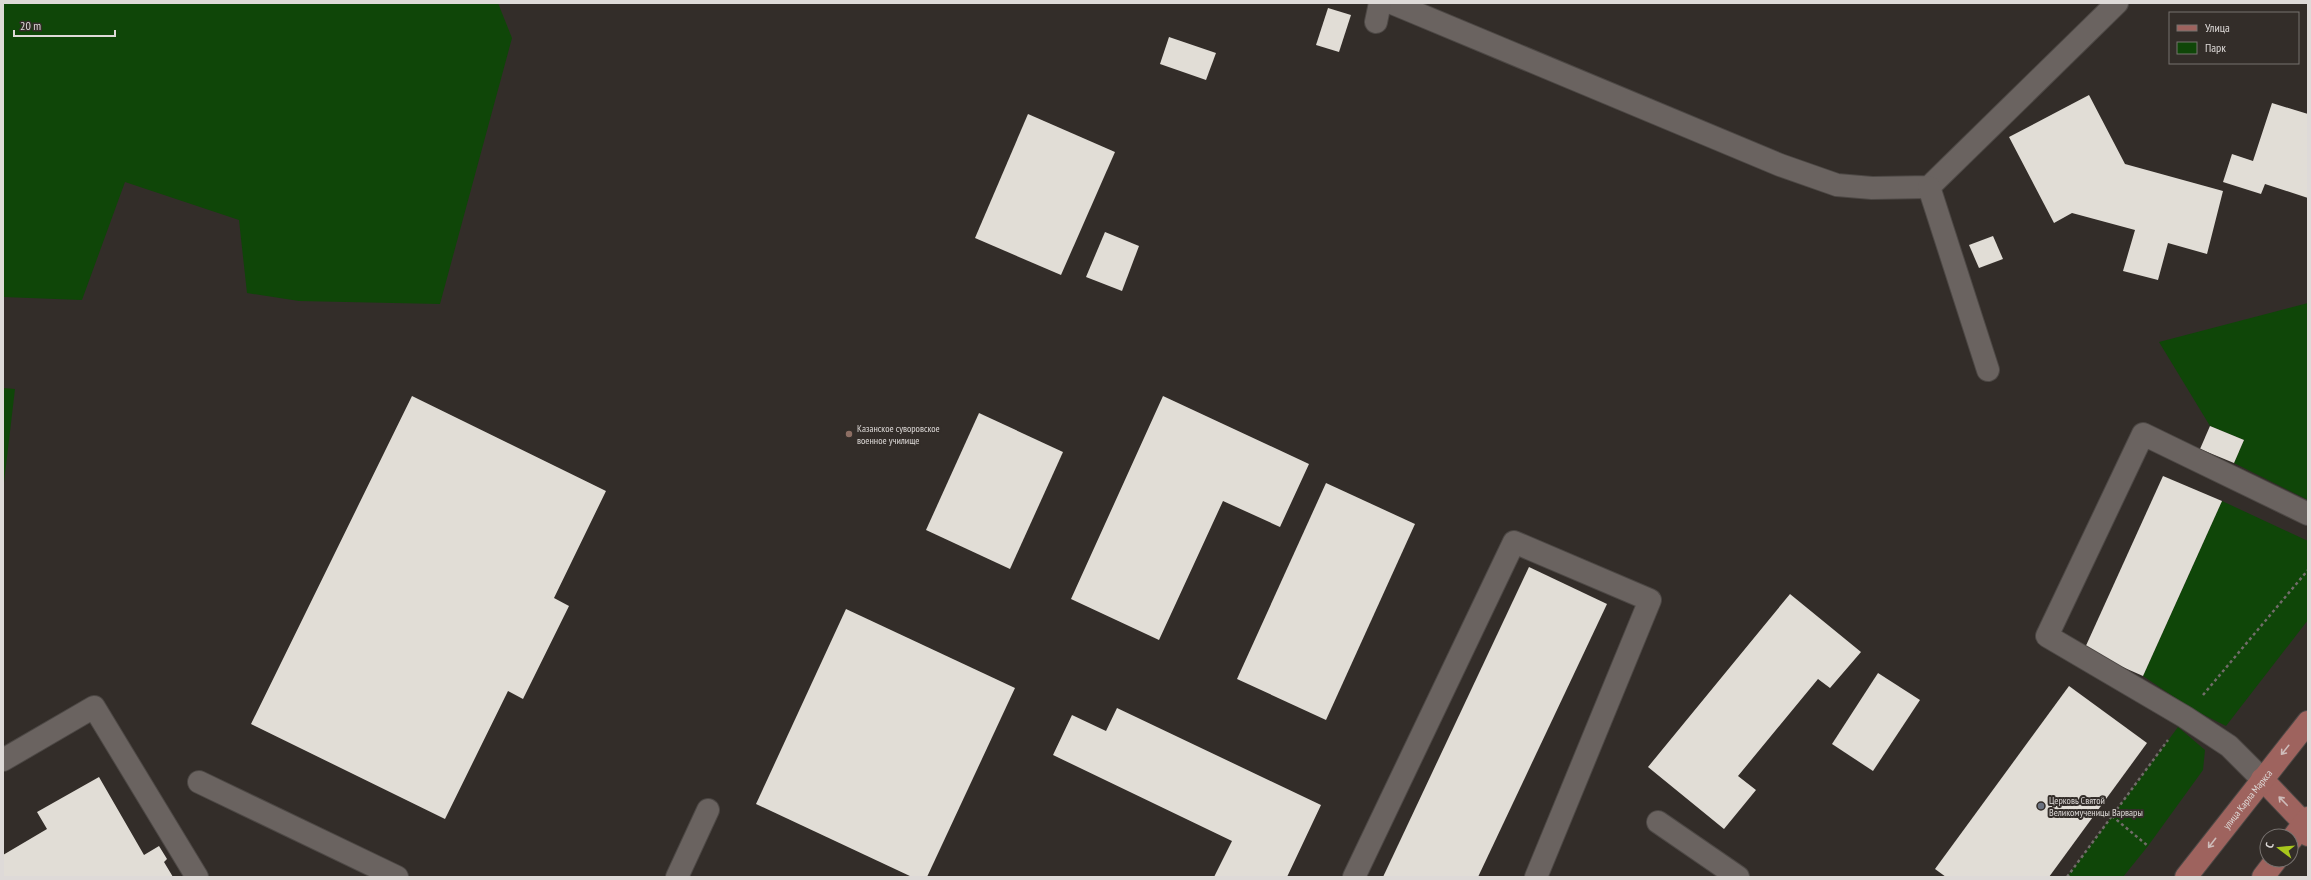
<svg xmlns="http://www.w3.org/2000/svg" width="2311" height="880" font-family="'PT Sans Narrow',sans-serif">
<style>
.green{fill:#0f4608}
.building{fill:#e1ddd6}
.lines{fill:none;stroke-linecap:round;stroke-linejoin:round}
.minor-casing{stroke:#4d4845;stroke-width:24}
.major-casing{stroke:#4d4845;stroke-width:24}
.path{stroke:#716c69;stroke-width:2.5;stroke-dasharray:3 3;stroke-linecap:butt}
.minor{stroke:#6a6360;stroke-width:22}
.major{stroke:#9e635e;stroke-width:22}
.oneway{stroke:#cebcba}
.education-dot{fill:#8d6e63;stroke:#332d29;stroke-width:1.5}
.worship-dot{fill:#6b7280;stroke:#332d29;stroke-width:1.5}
.labels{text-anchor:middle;stroke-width:4;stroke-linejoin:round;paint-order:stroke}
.poi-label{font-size:10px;fill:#dedad8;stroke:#332d29;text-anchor:start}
.street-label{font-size:10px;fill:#dedad8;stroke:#332d29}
</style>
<rect width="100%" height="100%" fill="#332d29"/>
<g class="green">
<polygon points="3,3 498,3 512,38 440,304 299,301 247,293 239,220 125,182 82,300 3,297"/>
<polygon points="2308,303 2308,500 2234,463 2244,440 2210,426 2159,342"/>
<polygon points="3,388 15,389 3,491"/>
<polygon points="2222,501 2308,541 2308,620 2226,726 2192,709 2143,676"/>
<polygon points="2178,727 2205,750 2203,770 2148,846 2123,877 2067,877"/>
</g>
<g class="building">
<polygon points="1328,8 1351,15 1339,52 1316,45"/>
<polygon points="1169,37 1216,53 1206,80 1160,64"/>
<polygon points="2089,95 2125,164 2223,191 2207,254 2168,243 2158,280 2123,271 2135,230 2072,213 2054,223 2009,137"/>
<polygon points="2272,103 2308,114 2308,198 2265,184 2261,194 2223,182 2232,154 2253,161"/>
<polygon points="1028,114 1115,152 1061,275 975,238"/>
<polygon points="1105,232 1139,246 1122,291 1086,277"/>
<polygon points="1993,236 2003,259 1979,268 1969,245"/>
<polygon points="412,396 606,491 554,598 569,606 523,699 508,691 445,819 251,724"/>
<polygon points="1163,396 1309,464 1280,527 1223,501 1159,640 1071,599"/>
<polygon points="979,413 1063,452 1010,569 926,530"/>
<polygon points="2210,426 2244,440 2234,463 2200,449"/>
<polygon points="2163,476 2222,501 2143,676 2084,650"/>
<polygon points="1326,483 1415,524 1326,720 1237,679"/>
<polygon points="1529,567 1607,604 1478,877 1383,877"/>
<polygon points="1790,594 1861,652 1830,688 1818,679 1738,776 1756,790 1724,829 1648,767"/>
<polygon points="846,609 1015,688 927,877 912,877 756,804"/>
<polygon points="1878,673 1920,700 1873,771 1832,744"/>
<polygon points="2069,686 2147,743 2049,877 1946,877 1935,869"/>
<polygon points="1117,708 1321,805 1287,877 1214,877 1232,841 1053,755 1072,715 1106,731"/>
<polygon points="99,777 144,855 159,846 167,859 164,862 173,877 3,877 3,855 47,829 37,812"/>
</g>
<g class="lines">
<defs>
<g id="minor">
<polyline points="1392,3 1780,165 1837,185 1872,188 1929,187 2117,3"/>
<polyline points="1376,22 1380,3"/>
<polyline points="1929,187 1988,370"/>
<polyline points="3,760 94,707 197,877"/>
<polyline points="2262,779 2229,746 2185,717 2047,636 2143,434 2308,514"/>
<polyline points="199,782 397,877"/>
<polyline points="1658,822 1738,877"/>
<polyline points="677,877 708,810"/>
<polyline points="1354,877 1514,542 1650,600 1536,877"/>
</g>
<g id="major">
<polyline points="2262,779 2304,823 2308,835"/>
<polyline points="2291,840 2308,818"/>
<path id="s1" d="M2186,877L2308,722"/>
<polyline points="2263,877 2276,860"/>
</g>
</defs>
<use href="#minor" class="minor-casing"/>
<use href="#major" class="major-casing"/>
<g class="path">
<polyline points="2203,695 2308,570"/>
<polyline points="2112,816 2148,846"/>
<polyline points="2067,877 2168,740"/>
</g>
<use href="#minor" class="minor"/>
<use href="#major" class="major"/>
</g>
<defs><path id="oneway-shaft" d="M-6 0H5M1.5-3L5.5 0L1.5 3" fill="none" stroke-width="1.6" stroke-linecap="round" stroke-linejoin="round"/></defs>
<g class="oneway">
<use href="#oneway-shaft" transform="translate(2285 750) rotate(129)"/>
<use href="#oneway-shaft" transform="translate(2283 801) rotate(-134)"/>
<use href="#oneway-shaft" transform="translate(2212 843) rotate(128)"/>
</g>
<circle class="education-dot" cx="849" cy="434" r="4"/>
<circle class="worship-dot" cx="2041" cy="806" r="4"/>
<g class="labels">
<g class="poi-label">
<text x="857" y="432">Казанское суворовское<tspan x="857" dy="12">военное училище</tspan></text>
<text x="2049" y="804">Церковь Святой<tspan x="2049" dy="12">Великомученицы Варвары</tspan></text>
</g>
<g class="street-label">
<text dy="4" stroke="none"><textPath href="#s1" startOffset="99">улица Карла Маркса</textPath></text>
</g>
</g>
<rect width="2311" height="880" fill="none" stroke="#dedad8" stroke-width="8"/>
<rect x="2169" y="12" width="130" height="52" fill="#332d29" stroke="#77726f"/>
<rect x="2177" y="25" width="20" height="6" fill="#9e635e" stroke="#77726f"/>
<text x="2205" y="32" font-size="12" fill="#dedad8">Улица</text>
<rect x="2177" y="42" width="20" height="12" fill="#0f4608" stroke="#77726f"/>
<text x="2205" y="52" font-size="12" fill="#dedad8">Парк</text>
<g transform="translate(2279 848) rotate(286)"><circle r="19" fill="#332d29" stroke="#77726f"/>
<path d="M0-3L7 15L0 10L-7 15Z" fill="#a8c71c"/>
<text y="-6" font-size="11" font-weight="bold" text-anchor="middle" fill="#dedad8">С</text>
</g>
<path d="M14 30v6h101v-6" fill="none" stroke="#dedad8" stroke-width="2"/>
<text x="20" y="30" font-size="12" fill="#dedad8" stroke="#332d29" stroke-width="3" paint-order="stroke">20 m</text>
</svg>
